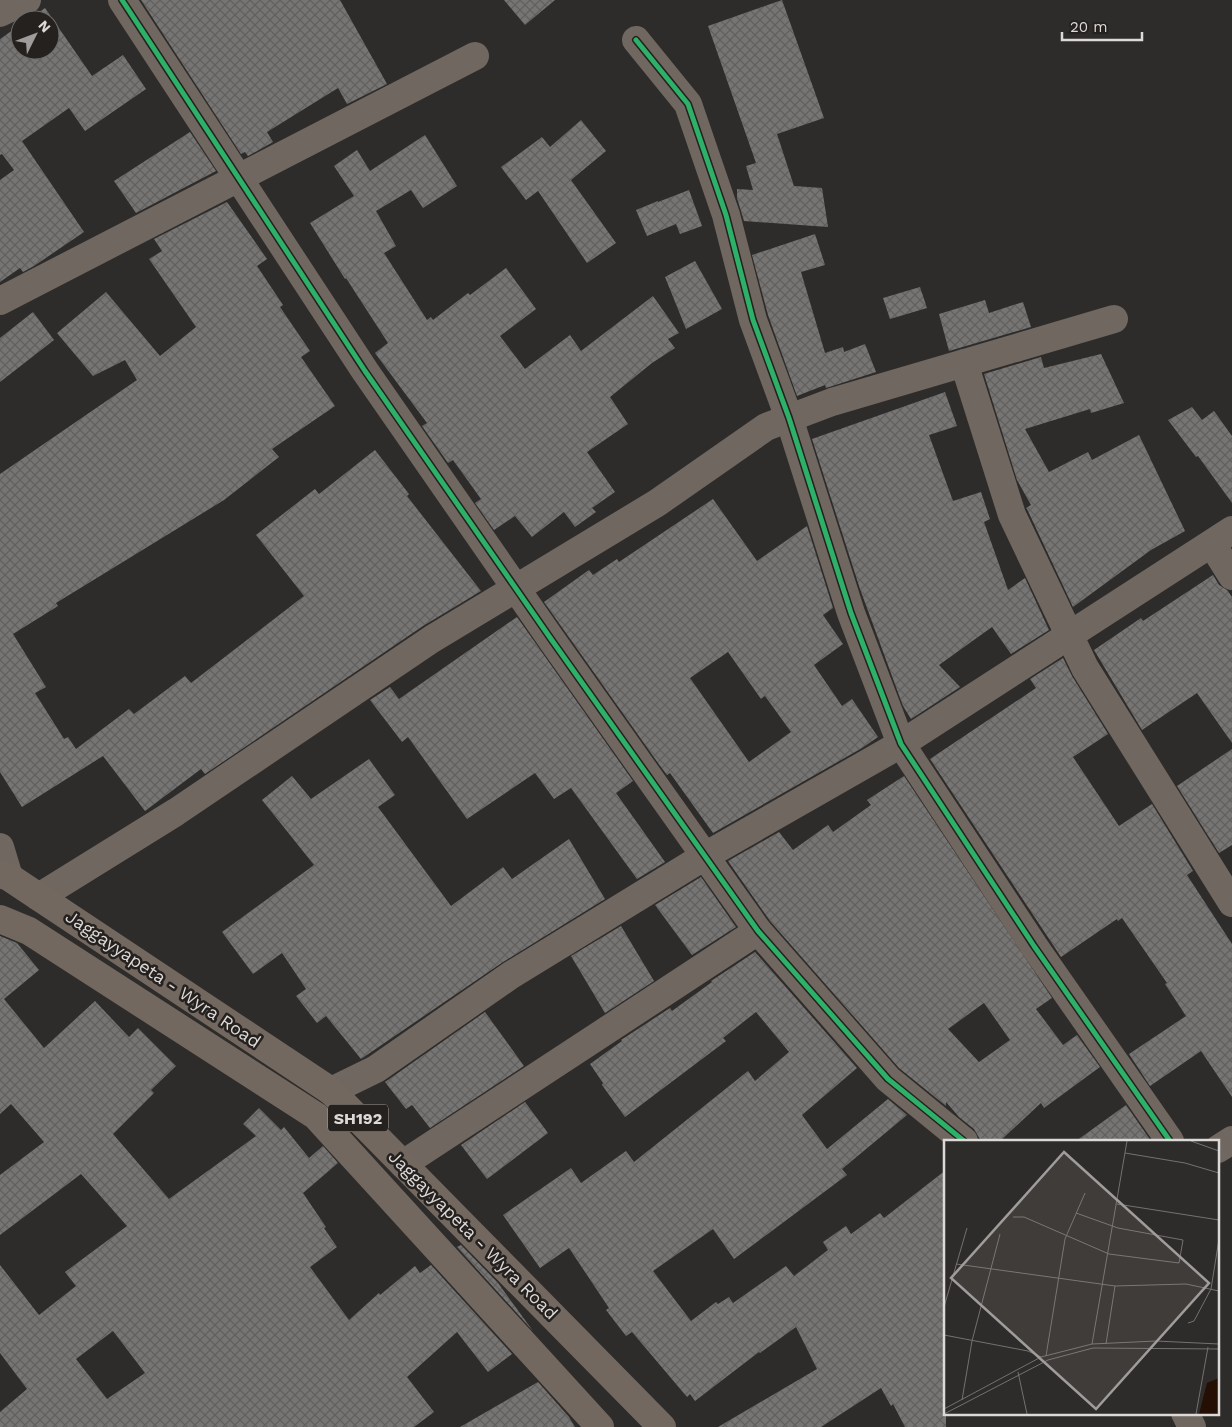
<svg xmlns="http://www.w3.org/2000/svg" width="1232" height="1427" font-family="'Work Sans',sans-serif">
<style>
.building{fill:url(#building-cross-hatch);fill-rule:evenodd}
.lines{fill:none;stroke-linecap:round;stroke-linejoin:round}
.minor{stroke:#706760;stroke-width:28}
.major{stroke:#726860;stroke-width:28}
.cycleway-casing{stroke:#25211f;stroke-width:8}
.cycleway{stroke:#2db169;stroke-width:5}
.labels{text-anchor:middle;stroke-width:5;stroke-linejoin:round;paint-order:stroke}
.shield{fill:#25211f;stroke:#a5a2a0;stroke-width:1}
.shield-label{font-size:16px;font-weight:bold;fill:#dcd9d8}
.street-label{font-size:18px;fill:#dcd9d8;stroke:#25211f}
.inset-road{fill:none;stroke:#747170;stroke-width:1}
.view{fill:#9f9c9b;fill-opacity:0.15;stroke:#9f9c9b;stroke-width:2.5}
.inset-edge{fill:none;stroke:#dcd9d8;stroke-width:2.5}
</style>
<defs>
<pattern id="building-cross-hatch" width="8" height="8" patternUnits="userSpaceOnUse" patternTransform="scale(1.25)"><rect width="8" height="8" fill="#777573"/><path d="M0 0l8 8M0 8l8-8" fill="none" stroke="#62605f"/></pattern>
</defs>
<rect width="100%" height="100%" fill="#2e2c2a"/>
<g class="building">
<polygon points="141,0 340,0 387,84 347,104 338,88 267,132 273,142 248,156 245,152 241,154"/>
<polygon points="504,0 555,0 525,25"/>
<polygon points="782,0 824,118 777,134 794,186 822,188 828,227 744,221 737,198 737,189 753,190 746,166 756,163 708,26"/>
<polygon points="45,8 92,76 123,55 146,89 85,131 69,108 22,141 84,232 34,266 23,272 20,268 0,282 0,180 14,170 2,154 0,155 0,39 20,25 20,50 50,50 50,20 28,20"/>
<polygon points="581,120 606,151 571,180 616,243 587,263 538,191 526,200 501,167 542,137 550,147"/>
<polygon points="190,132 216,171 136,213 114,181"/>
<polygon points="425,135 457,186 423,208 411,190 376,211 396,246 384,253 427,320 431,317 433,320 468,293 470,295 506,268 536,309 500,336 525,369 570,335 581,351 653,296 679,333 668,339 675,348 652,363 610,397 628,424 587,452 615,492 592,508 596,512 575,527 564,512 532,537 515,516 494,530 475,503 481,499 453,460 448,463 422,426 427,423 375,353 388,343 346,278 345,279 310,223 354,196 334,166 357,150 370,171"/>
<polygon points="689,190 702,226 680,234 676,224 647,236 636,210 658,201 658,202"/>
<polygon points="227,202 267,259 257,266 283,305 280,307 310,351 301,357 335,406 272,449 279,457 224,500 56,603 58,606 13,634 46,687 35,693 64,739 68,737 76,749 129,709 134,714 185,676 191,683 304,596 256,535 315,489 319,494 375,450 409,494 407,496 481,591 423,626 205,774 201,769 145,811 103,756 22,807 0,772 0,474 137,380 125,360 93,376 57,333 106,292 160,356 196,327 149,259 162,251 154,239"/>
<polygon points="815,234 825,265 801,272 825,353 843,347 844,352 865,344 876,372 826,388 825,385 797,396 768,315 752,255"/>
<polygon points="695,261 722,309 686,329 665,277"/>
<polygon points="920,287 927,308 890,319 883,298"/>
<polygon points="985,300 989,313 1023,302 1031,327 949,351 939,314"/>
<polygon points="33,312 54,340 0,382 0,338"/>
<polygon points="1101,354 1124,403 1091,413 1090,409 1025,429 1049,472 1088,452 1092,460 1139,435 1185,531 1151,550 1073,607 1027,509 1026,508 1031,505 1017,480 984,374 1041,357 1044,368"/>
<polygon points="945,392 957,426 929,435 953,501 981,492 990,519 984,522 1008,590 1025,578 1049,630 1011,654 992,627 939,665 960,687 911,719 903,706 860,589 812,439"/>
<polygon points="1192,407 1202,420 1214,411 1232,436 1232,503 1198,456 1196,457 1168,420"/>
<path d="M713,499L757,561L807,526L833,608L823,615L843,644L814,665L842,706L852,699L878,737L862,748L713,833L670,773L667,775L658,763L544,602L589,570L593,575L617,559L619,562ZM728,652L761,699L765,696L791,732L749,762L690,678Z"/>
<polygon points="1213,575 1219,585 1227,590 1232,597 1232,743 1197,693 1142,730 1094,650 1141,618 1143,621"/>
<polygon points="517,617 633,781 616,793 665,862 637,879 571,788 554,799 535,773 467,819 408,737 402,742 370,700 390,687 399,699"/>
<polygon points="1063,658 1072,676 1108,734 1073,757 1119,826 1152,804 1193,871 1187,875 1232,944 1232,1097 1201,1051 1150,1086 1129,1054 1186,1016 1165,984 1167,983 1122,918 1118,921 1117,919 1061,957 930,759 1036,688 1030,679"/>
<polygon points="1232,749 1232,845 1219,853 1177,786"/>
<polygon points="369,759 395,795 378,807 451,906 503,867 512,879 569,839 605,899 503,962 361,1059 326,1016 317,1023 296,996 306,989 282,953 253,974 222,932 314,865 262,800 292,776 311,799"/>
<path d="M904,776L1052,998L1036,1009L1063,1045L1077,1035L1100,1067L1044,1108L1041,1103L1000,1141H981L974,1129L959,1117L946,1102V1106L899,1068L770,921L728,861L779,832L793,850L828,825L833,832L871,805L867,800ZM984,1003L1010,1040L979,1062L948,1029Z"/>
<polygon points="701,877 736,927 692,955 655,905"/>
<polygon points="621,926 654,981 605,1013 571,956"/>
<path d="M0,936L17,943L39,970L4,999L44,1048L95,1001L129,1037L138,1028L176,1066L151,1090L154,1093L113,1134L169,1199L256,1136L243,1124L259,1108L281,1130L284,1127L309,1158L323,1146L338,1163L303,1193L326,1227L324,1228L337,1247L310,1267L349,1320L379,1293L380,1295L415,1266L420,1273L431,1265L512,1354L488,1372L457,1332L407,1377L434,1412L414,1427H0V1412L27,1389L0,1353V1265L39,1315L76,1286L65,1272L127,1226L81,1174L0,1235V1175L44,1142L11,1104L0,1114ZM113,1331L145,1373L107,1399L76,1359Z"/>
<polygon points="755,952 857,1068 802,1115 827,1149 888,1099 907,1115 842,1169 847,1175 734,1259 713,1229 653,1271 691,1321 716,1302 718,1304 729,1297 733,1303 786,1266 794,1276 828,1250 823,1242 846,1226 851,1234 880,1213 884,1218 946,1170 946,1427 905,1427 893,1404 891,1406 881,1388 821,1427 718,1427 817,1369 796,1327 760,1353 759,1352 695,1401 690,1394 687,1397 632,1332 626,1336 606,1310 609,1308 569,1248 540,1268 503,1215 571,1168 581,1183 626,1151 634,1162 748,1071 755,1081 789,1052 756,1012 723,1038 726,1041 625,1117 602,1085 603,1083 590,1064 622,1041 621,1040 670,1008 672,1011 712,982 711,981"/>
<polygon points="485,1012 524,1066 430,1128 412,1105 406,1109 385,1082"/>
<polygon points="525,1102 548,1133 487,1179 461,1145"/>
<polygon points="1126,1105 1151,1141 1076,1141"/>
<polygon points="461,1245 498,1283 533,1331 457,1247"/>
<polygon points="538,1382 569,1417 575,1427 460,1427"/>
</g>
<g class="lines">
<g class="minor">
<polyline points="122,0 365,371 551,639 758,931 888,1079 964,1141"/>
<polyline points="0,13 27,0"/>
<polyline points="636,40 688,104 726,215 753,320 789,418 851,613 901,744 1034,946 1170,1141"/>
<polyline points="0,301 475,56"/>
<polyline points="964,363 1012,515 1085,668 1232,903"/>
<polyline points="1212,544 1232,576"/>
<polyline points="0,847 9,877"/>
<polyline points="39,897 176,812 432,639 657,503 766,427 832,402 1114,319"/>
<polyline points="331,1091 376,1069 511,975 705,856 901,744 1232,530"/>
<polyline points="1218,1149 1232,1140"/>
<polyline points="403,1164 758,931"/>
<polyline points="1185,1413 1192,1427"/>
</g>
<g class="major">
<polyline points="0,874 9,877 39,897 331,1091 662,1427"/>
<polyline points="0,919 29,931 316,1116 600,1427"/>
</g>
<defs>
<g id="cycleway">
<polyline points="122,0 365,371 551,639 758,931 888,1079 964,1141"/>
<polyline points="636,40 688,104 726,215 753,320 789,418 851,613 901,744 1034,946 1170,1141"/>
</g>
</defs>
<use href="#cycleway" class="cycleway-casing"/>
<use href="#cycleway" class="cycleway"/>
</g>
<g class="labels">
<rect class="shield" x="328" y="1104.5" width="60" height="27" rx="4"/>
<g class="shield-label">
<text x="358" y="1124">SH192</text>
</g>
<g class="street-label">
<text transform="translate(163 979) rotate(34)" y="6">Jaggayyapeta - Wyra Road</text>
<text transform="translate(473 1235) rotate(45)" y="6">Jaggayyapeta - Wyra Road</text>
</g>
</g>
<g transform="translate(944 1140)">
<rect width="275" height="275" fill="#2e2c2a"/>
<path d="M275,238V274H255L263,243Z" fill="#250e04"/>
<path class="inset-road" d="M247,1L275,11M181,13L241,23L275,33M173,64L275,80M69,77H80L165,114L235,123L239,100L174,88L132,73M12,124L171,146L242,144L275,151M0,167L23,88M244,183L250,181L267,149L275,99M0,195L84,211L97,217M148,204L183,1M162,204L171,146M102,216L121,99L141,53M74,232L83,274M18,260L28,201L56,94M0,269L97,217L148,204L212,201L275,204M0,274L104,220L149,208L275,209M252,274L264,207"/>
<path class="view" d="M120,12L265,143L152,269L7,138Z"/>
<rect width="275" height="275" class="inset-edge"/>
</g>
<g transform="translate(35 35) rotate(48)"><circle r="24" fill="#25211f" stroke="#6e6b69"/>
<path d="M0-4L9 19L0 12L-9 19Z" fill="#9f9c9b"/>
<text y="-8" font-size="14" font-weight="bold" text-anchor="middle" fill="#dcd9d8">N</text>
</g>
<path d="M1062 32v8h80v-8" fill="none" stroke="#dcd9d8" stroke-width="2.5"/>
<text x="1070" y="32" font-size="15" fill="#dcd9d8" stroke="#25211f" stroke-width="4" paint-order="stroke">20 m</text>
</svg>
